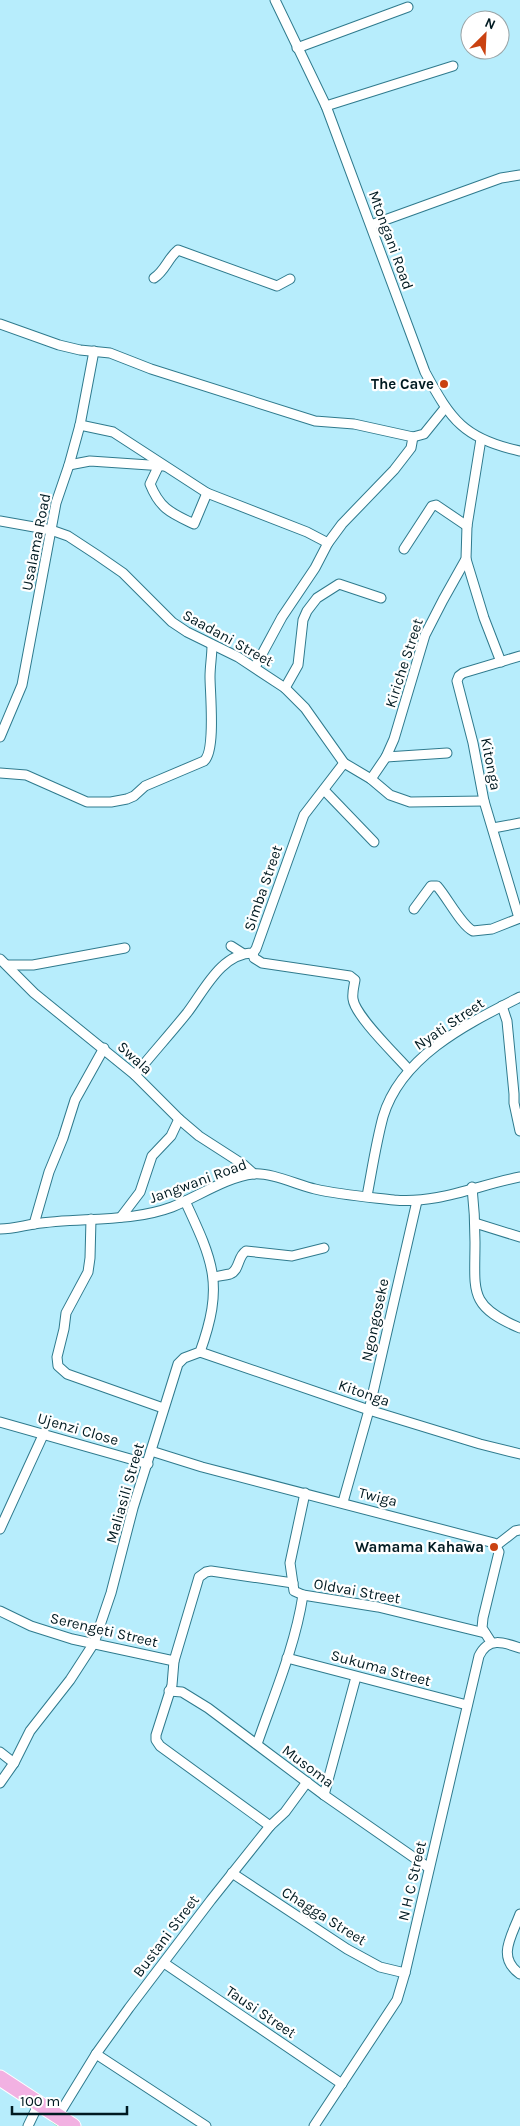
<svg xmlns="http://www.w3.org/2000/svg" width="520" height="2126" font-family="Karla,sans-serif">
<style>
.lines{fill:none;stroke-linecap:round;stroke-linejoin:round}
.stream{stroke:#62db9b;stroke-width:2.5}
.minor-casing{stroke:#2f7a8d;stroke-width:11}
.primary-casing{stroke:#fff;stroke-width:17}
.minor{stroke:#fff;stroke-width:9}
.primary{stroke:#f2b1e2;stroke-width:15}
.poi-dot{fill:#ca4211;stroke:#fff;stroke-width:2}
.labels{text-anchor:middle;stroke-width:4.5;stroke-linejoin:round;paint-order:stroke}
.street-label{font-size:15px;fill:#001a21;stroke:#fff}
.poi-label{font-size:15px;font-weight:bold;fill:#001a21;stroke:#fff;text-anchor:end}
</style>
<rect width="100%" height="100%" fill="#b7edfc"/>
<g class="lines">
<polyline class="stream" points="52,2121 59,2126"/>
<defs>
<g id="minor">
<path d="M275,0L326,106L425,372C451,420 464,439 520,451"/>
<polyline points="297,48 408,7"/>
<polyline points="326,106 453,66"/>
<polyline points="371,225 501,178 520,175"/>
<path d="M154,278C165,271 168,258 178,250L277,286L290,279"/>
<polyline points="0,324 59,345 80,350 110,353 151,369 315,421 354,424 413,437 411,448 394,470 342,524 328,543 315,568 282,617 255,667"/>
<polyline points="80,425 113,432 207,493 307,532 328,543"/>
<polyline points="413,437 424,434 445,408"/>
<polyline points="69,465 90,461 164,466"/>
<path d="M159,465L150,484C160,509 171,513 194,524L207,493"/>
<polyline points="0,521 51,530 68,536 97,555 123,573 172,622 187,632 238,657 285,688 305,708 344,763 371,779 390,795 410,802 484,801"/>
<polyline points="404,549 432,506 436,505 467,526"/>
<polyline points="466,559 484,618 501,662"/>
<polyline points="285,688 298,665 303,620 307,611 317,598 339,584 381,598"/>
<polyline points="0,737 22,685 56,503 69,465 80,425 94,351"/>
<polyline points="386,757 447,753"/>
<path d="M0,773L26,775L87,802H111L127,799L134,796L145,786L204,761C216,751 210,693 210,677C210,666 212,656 212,645"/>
<polyline points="371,779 386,757 394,739 425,635 443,600 466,559 467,526 481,439"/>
<polyline points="324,790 374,842"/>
<polyline points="493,828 520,823"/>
<path d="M414,909L431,886H437C447,897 461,925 473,931L492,929L520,918"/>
<polyline points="519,918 484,801 473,743 457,681 459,676 463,673 520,656"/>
<polyline points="231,946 242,953"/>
<path d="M253,953L254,958L262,963L350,976L355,980C354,986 352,993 353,999C355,1016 397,1056 409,1070"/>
<polyline points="0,959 34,993 135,1075 179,1119 199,1136 244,1165 254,1174"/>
<polyline points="7,965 33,965 125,948"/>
<polyline points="502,1006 507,1021 514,1094 514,1103 520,1131"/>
<path d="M135,1075C152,1054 170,1034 187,1013C204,991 221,953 253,953L256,949L304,815L344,763"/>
<path d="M472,1187C474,1205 475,1224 475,1242C475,1292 468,1306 520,1328"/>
<path d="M367,1196C372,1170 376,1143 383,1117C401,1056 467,1024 520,997"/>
<polyline points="121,1217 140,1192 152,1156 171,1136 179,1119"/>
<polyline points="91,1219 90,1258 88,1272 66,1313 64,1329 57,1357 58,1366 67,1374 163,1408"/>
<polyline points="475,1223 520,1237"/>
<polyline points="34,1224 49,1172 63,1138 75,1100 104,1048"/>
<path d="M0,1229C12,1229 22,1226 34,1224C79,1217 129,1223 172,1207C195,1198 229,1176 253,1174C270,1172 298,1185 315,1189C341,1195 368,1197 394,1200C438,1204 478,1185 520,1177"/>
<path d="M214,1277C219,1276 225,1275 230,1274C240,1270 237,1257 246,1251L292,1256L324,1248"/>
<polyline points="200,1352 369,1410 480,1444 520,1454"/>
<polyline points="0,1422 148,1464"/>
<polyline points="151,1451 202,1467 494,1543 499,1552 483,1618 482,1628 491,1642"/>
<polyline points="305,1493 290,1563 294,1591 303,1595 378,1607 485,1633"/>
<polyline points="343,1502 369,1410 417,1201"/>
<polyline points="0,1529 44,1433"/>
<polyline points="497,1545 515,1531 520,1530"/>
<polyline points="0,1611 31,1626 72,1639 174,1661"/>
<polyline points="287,1658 467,1705"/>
<polyline points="169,1691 182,1692 208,1708 324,1795 429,1868"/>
<path d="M257,1744C274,1695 295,1647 303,1595"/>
<polyline points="0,1752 14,1763"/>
<path d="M0,1783L14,1763L30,1731L70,1680L94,1643L111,1593L133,1508L178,1364L184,1358L200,1352C224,1285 214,1263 185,1201"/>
<polyline points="324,1795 356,1677"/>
<polyline points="270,1826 160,1746 156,1740 156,1735 172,1685 174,1661 199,1577 206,1572 211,1571 293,1583"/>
<polyline points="232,1873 347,1949 380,1967 405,1973"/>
<path d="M520,1914C512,1936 496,1957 520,1974"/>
<polyline points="164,1963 342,2084"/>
<polyline points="96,2054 206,2126"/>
<polyline points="58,2116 96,2054 129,2008 211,1900 270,1826 285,1812 307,1782"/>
<polyline points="28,2126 39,2103"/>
<path d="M314,2126L397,2000L405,1973L479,1656C488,1637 503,1642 520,1648"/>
</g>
<polyline id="primary" points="0,2078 73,2126"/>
</defs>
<use href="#minor" class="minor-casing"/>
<use href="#primary" class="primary-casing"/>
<use href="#minor" class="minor"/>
<use href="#primary" class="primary"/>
</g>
<g class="poi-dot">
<circle cx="444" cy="384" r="5"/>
<circle cx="494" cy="1547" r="5"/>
</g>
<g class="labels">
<g class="street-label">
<text transform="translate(391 240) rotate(70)" y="5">Mtongani Road</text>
<text transform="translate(36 542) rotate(-79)" y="5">Usalama Road</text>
<text transform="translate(228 638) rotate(29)" y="5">Saadani Street</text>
<text transform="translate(404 663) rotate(-72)" y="5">Kiriche Street</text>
<text transform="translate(491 764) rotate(79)" y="5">Kitonga</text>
<text transform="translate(263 888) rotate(-71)" y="5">Simba Street</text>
<text transform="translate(449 1024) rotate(-34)" y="5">Nyati Street</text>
<text transform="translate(135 1058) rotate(42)" y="5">Swala</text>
<text transform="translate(198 1181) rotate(-20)" y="5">Jangwani Road</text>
<text transform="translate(375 1320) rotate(-78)" y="5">Ngongoseke</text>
<text transform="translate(364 1393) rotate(19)" y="5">Kitonga</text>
<text transform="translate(78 1429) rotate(16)" y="5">Ujenzi Close</text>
<text transform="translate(125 1493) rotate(-74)" y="5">Maliasili Street</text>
<text transform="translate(378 1497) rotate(14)" y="5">Twiga</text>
<text transform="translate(357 1591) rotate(10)" y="5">Oldvai Street</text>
<text transform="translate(104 1630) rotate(13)" y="5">Serengeti Street</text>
<text transform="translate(381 1668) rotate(15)" y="5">Sukuma Street</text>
<text transform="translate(308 1766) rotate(37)" y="5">Musoma</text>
<text transform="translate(412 1881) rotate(-77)" y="5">N H C Street</text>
<text transform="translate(324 1916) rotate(32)" y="5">Chagga Street</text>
<text transform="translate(166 1936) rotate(-53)" y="5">Bustani Street</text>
<text transform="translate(261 2012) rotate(34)" y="5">Tausi Street</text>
</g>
<g class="poi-label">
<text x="434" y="389">The Cave</text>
<text x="484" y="1552">Wamama Kahawa</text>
</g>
</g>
<g transform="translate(485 35) rotate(24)"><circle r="24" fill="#ffffff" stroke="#99a3a6"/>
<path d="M0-4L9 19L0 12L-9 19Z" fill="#ca4211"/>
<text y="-8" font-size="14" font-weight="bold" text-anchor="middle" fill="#001a21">N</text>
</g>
<path d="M12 2106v8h115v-8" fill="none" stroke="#001a21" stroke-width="2.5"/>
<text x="20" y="2106" font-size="15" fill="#001a21" stroke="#ffffff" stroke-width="4" paint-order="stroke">100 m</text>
</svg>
